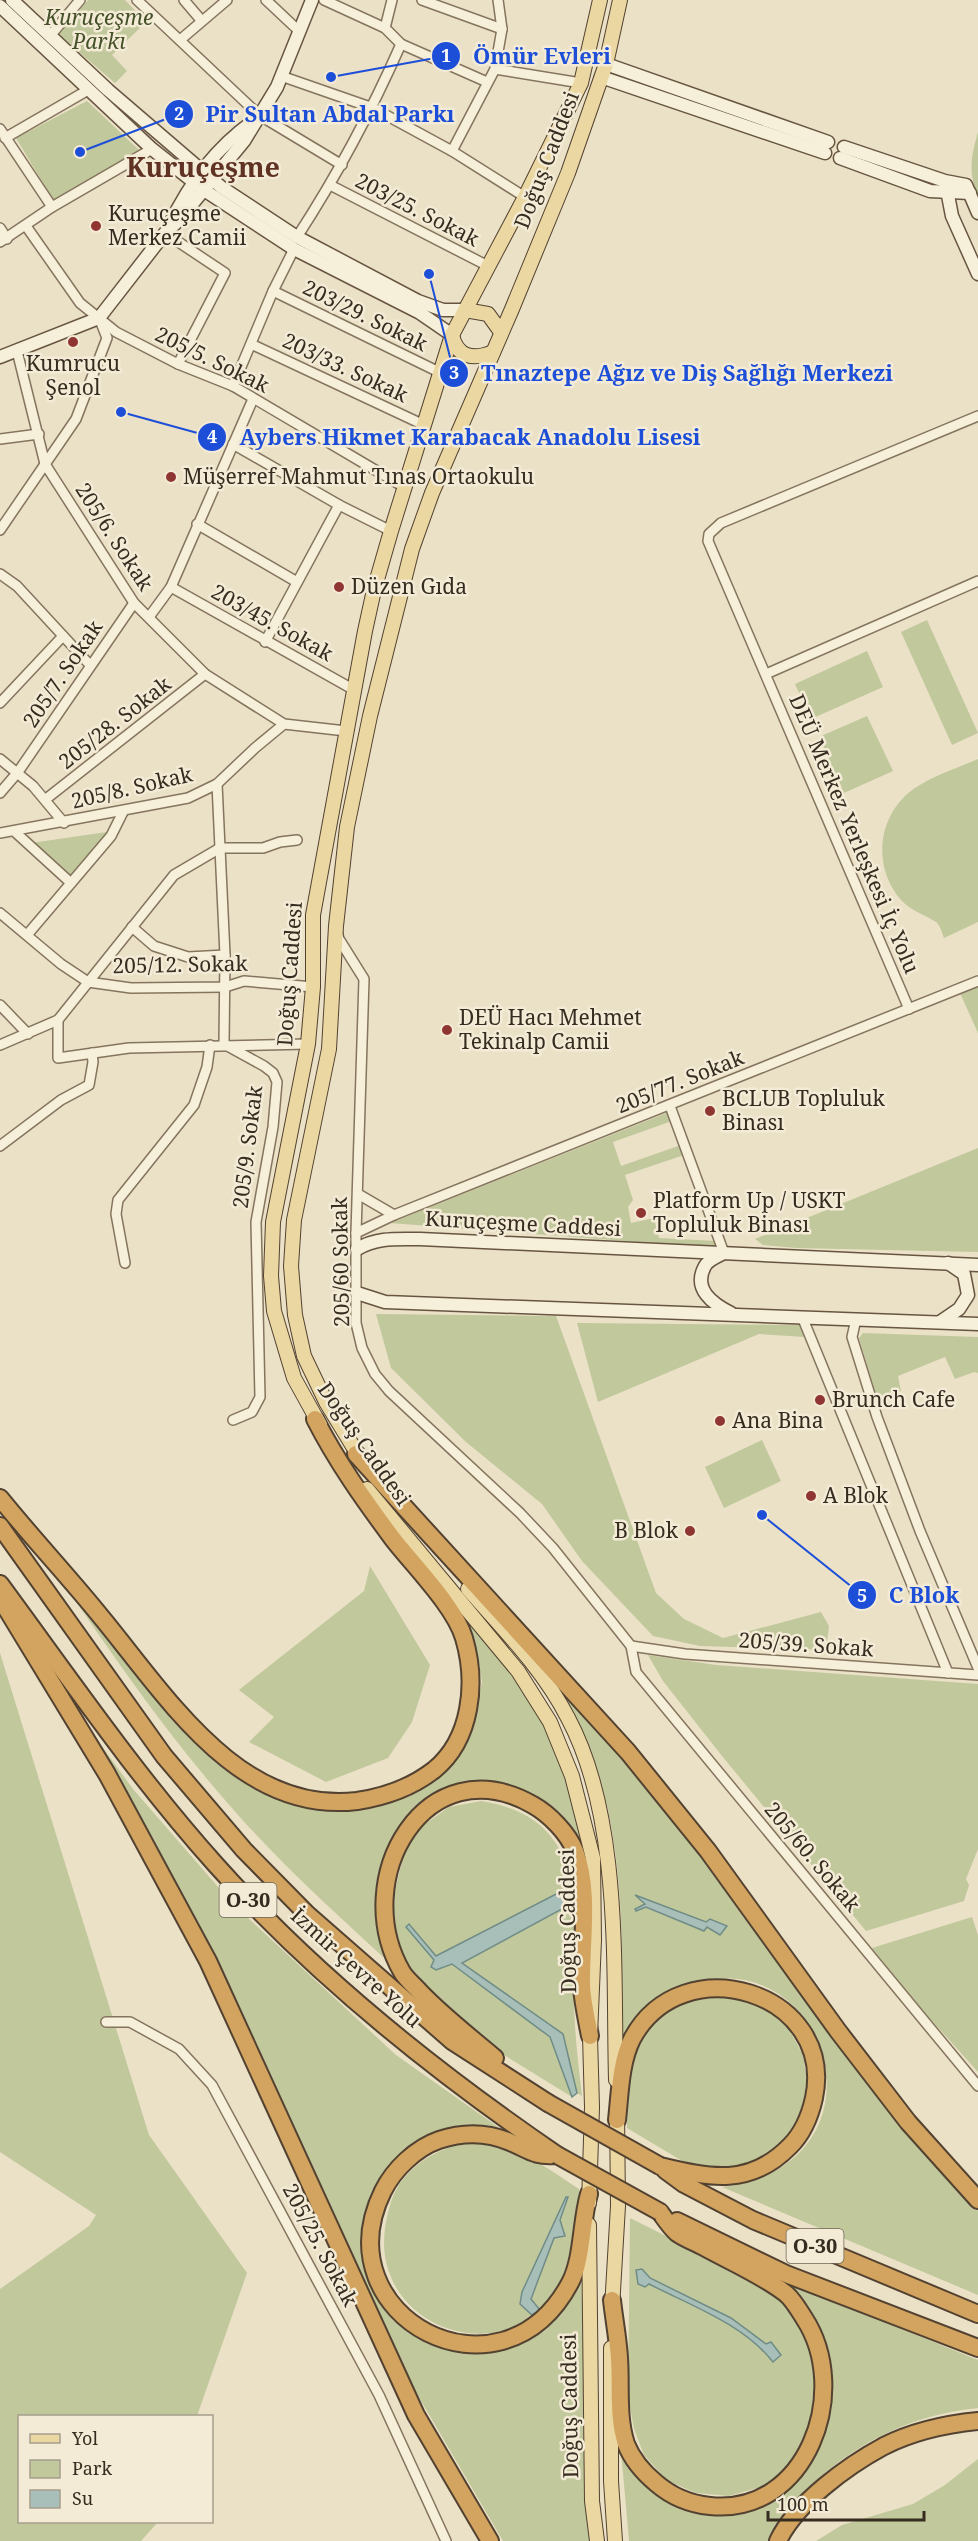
<svg xmlns="http://www.w3.org/2000/svg" width="978" height="2541" font-family="'Noto Serif',serif">
<style>
.green{fill:#c1c89c;fill-rule:evenodd}
.water{fill:#a8bfb9;stroke:#6f8c86;stroke-width:1.5}
.lines{fill:none;stroke-linecap:round;stroke-linejoin:round}
.street-casing{stroke:#85745e;stroke-width:12}
.secondary-casing{stroke:#675541;stroke-width:15}
.primary-casing{stroke:#534231;stroke-width:16}
.highway-casing{stroke:#534231;stroke-width:20}
.street{stroke:#f6efd9;stroke-width:9}
.secondary{stroke:#f6efd9;stroke-width:12}
.primary{stroke:#ead7a2;stroke-width:14}
.highway{stroke:#d2a45f;stroke-width:16}
.highway-bridge-casing{stroke:#534231;stroke-width:20;stroke-linecap:butt}
.highway-bridge{stroke:#d2a45f;stroke-width:16}
.poi-dot{fill:#8f3633;stroke:#f3ebd6;stroke-width:2}
.labels{text-anchor:middle;stroke-width:5;stroke-linejoin:round;paint-order:stroke}
.shield{fill:#f3ebd6;stroke:#6f6557;stroke-width:1.5}
.shield-label{font-size:20px;font-weight:bold;fill:#362c20}
.park-label{font-size:21px;font-style:italic;fill:#455129;stroke:#f3ebd6}
.street-label{font-size:21px;fill:#362c20;stroke:#f3ebd6}
.poi-label{font-size:21px;fill:#362c20;stroke:#f3ebd6;text-anchor:start}
.district-label{font-size:27px;font-weight:bold;fill:#5f3223;stroke:#f3ebd6}
.leader{fill:none;stroke:#1d4ed8;stroke-width:2}
.callout-dot{fill:#1d4ed8;stroke:#f3ebd6;stroke-width:2}
.mark-label{font-size:18px;text-anchor:middle;font-weight:bold;fill:#fff}
.callout-label{font-size:22px;text-anchor:middle;font-weight:bold;fill:#1d4ed8;stroke:#f3ebd6;stroke-width:5;stroke-linejoin:round;paint-order:stroke}
</style>
<rect width="100%" height="100%" fill="#ebe1c7"/>
<g class="green">
<polygon points="88,0 125,0 146,22 112,55 127,71 115,83 58,34"/>
<polygon points="87,101 139,150 115,166 53,200 16,138"/>
<path d="M978,132V196C968,173 971,156 978,132Z"/>
<polygon points="927,620 978,733 952,745 901,632"/>
<polygon points="867,651 883,687 811,719 795,684"/>
<polygon points="867,716 893,771 844,793 819,737"/>
<path d="M978,759V922L944,938C942,933 940,925 936,922C924,914 911,911 901,900C871,866 878,813 915,788C934,775 958,768 978,759Z"/>
<polygon points="107,832 69,878 31,843"/>
<polygon points="978,985 978,1033 960,993"/>
<polygon points="669,1112 672,1121 613,1142 621,1166 681,1145 684,1155 625,1175 633,1200 628,1207 631,1223 654,1218 659,1238 716,1241 718,1248 390,1223"/>
<polygon points="978,1148 978,1252 796,1248 763,1245 755,1239"/>
<polygon points="376,1314 556,1316 656,1593 684,1619 723,1638 821,1612 829,1626 826,1650 700,1646 653,1636 582,1561 542,1504 466,1442 391,1368"/>
<polygon points="577,1323 801,1325 804,1337 759,1334 598,1402"/>
<polygon points="863,1333 978,1337 978,1373 974,1372 955,1379 945,1357 898,1376 901,1391 878,1401 859,1338"/>
<polygon points="762,1440 781,1481 724,1508 705,1467"/>
<path d="M44,1554L202,1746L283,1798L335,1809L373,1806L451,1762L474,1723L482,1682L477,1649L462,1612L538,1707L570,1790L584,1839L585,1857L537,1799L521,1790L499,1785L434,1799L388,1855L392,1965C332,1910 271,1855 218,1792C154,1717 99,1636 44,1554Z"/>
<polygon points="370,1566 430,1665 412,1722 388,1758 326,1782 249,1742 274,1717 239,1690 364,1591"/>
<polygon points="0,1653 149,2135 247,2273 197,2416 20,2416 20,2522 158,2522 141,2541 0,2541 0,2289 89,2226 96,2215 0,2152"/>
<polygon points="648,1655 716,1665 978,1684 978,1849 966,1879 969,1885 964,1901 866,1931 722,1756 663,1681"/>
<path d="M542,1664L696,1842L854,2064L909,2137L978,2206V2295L722,2187C900,2164 827,1931 682,1987C669,1992 635,2032 623,2044C621,1937 628,1821 577,1723C567,1702 553,1683 542,1664ZM637,1896L706,1923L703,1931L646,1907L636,1911L635,1909L645,1904Z"/>
<polygon points="90,1730 133,1789 232,1903 396,2055 498,2127 495,2130 413,2148 369,2237 388,2304 457,2346 549,2322 562,2310 581,2274 591,2541 503,2541 417,2394 215,1957 131,1800"/>
<path d="M481,1801C590,1818 575,1911 574,1995C574,2029 578,2062 582,2096L577,2093L563,2034L462,1963L562,1909L568,1899L562,1891L436,1957L409,1924L434,1960L432,1967L437,1970L452,1964L550,2037L572,2097L488,2045L416,1978L405,1962L394,1930L392,1903L405,1849L421,1827L449,1807Z"/>
<polygon points="972,1917 978,1935 978,2072 924,2012 872,1948"/>
<path d="M708,1995L738,1997L766,2008L789,2029L803,2055L808,2085L803,2114L790,2139L743,2171L689,2165L627,2128C625,2083 632,2023 681,2003C689,2000 699,1998 708,1995Z"/>
<path d="M470,2142C511,2141 546,2167 579,2189C579,2207 576,2255 569,2270C563,2282 554,2300 544,2309C495,2355 408,2334 388,2269C381,2247 384,2224 391,2202C402,2168 436,2148 470,2142ZM566,2197H567L531,2299L522,2292Z"/>
<path d="M630,2218L746,2276L789,2306L801,2322L819,2378V2412L789,2469L761,2487L729,2496L696,2493L666,2480L644,2455L634,2429L628,2396ZM642,2269L650,2278L731,2318L766,2344L773,2361L763,2349L729,2324L649,2284Z"/>
<path d="M776,2278L978,2360V2408C905,2415 837,2451 791,2508C784,2518 779,2530 773,2541H629L620,2439L644,2478L721,2513L807,2467L829,2421L833,2380L828,2347L808,2309Z"/>
<polygon points="978,2459 978,2541 816,2541 842,2525 913,2504 945,2485"/>
</g>
<g class="water">
<polygon points="562,1891 568,1899 562,1909 462,1963 563,2034 577,2093 572,2097 550,2037 452,1964 436,1970 431,1967 434,1960 406,1927 409,1924 436,1956"/>
<polygon points="635,1895 706,1922 710,1919 727,1926 720,1935 707,1927 704,1931 646,1907 636,1911 635,1909 645,1904"/>
<polygon points="566,2197 568,2197 560,2220 565,2236 554,2238 531,2299 540,2310 532,2315 520,2304 522,2292"/>
<path d="M642,2269L650,2278L731,2318L766,2344L771,2342L781,2355L773,2362C743,2324 692,2306 649,2284L645,2287L638,2284L636,2270Z"/>
</g>
<g class="lines">
<defs>
<g id="street">
<polyline points="137,0 259,115 342,165"/>
<polyline points="184,0 201,20"/>
<polyline points="266,0 299,31"/>
<polyline points="324,0 385,28 401,44 487,82"/>
<polyline points="422,0 502,29"/>
<polyline points="385,28 392,0"/>
<polyline points="50,36 80,0"/>
<polyline points="180,40 227,0"/>
<polyline points="495,69 581,83"/>
<polyline points="281,76 373,108 452,151 525,197"/>
<polyline points="0,129 52,207"/>
<polyline points="5,138 88,90"/>
<polyline points="452,151 495,69 502,29 498,0"/>
<polyline points="330,185 488,266"/>
<polyline points="26,226 80,303 116,332 178,364 233,386 404,487"/>
<polyline points="0,228 7,239"/>
<polyline points="165,233 225,273 178,364"/>
<path d="M297,237C338,174 371,112 401,44"/>
<polyline points="0,242 52,207 152,149"/>
<polyline points="273,291 441,373"/>
<polyline points="251,344 424,425"/>
<polyline points="17,351 45,464 134,603 205,674 284,724 346,731"/>
<polyline points="233,386 273,291 294,249"/>
<polyline points="0,439 39,434"/>
<polyline points="233,444 339,505 391,531"/>
<polyline points="197,524 297,582"/>
<polyline points="0,530 76,419 107,338 100,320"/>
<polyline points="0,574 17,586 90,665"/>
<polyline points="171,587 356,691"/>
<polyline points="149,617 171,587 253,399"/>
<polyline points="265,642 339,505"/>
<polyline points="766,674 978,581"/>
<polyline points="0,703 63,636"/>
<polyline points="0,759 33,786 64,823"/>
<polyline points="217,784 225,955 224,1044 264,1066 273,1073 277,1082 273,1127 256,1222 260,1397 252,1412 233,1420"/>
<polyline points="0,793 18,772 134,603"/>
<polyline points="46,799 205,674"/>
<polyline points="14,831 71,883"/>
<polyline points="0,833 188,798 217,784 255,748 284,724"/>
<polyline points="220,848 263,848 280,842 297,840"/>
<polyline points="0,913 61,964 88,982 131,988 225,987 244,981 313,987"/>
<polyline points="132,927 154,946 188,957 225,955"/>
<polyline points="337,932 339,939 364,979 356,1233 356,1323 362,1348 375,1374 389,1391 520,1513 553,1548 631,1646 636,1672 978,2086"/>
<polyline points="27,935 111,836 123,812"/>
<polyline points="0,1005 28,1034"/>
<polyline points="909,1009 708,541 709,534 721,523 978,416"/>
<polyline points="58,1020 58,1058 129,1048 308,1044"/>
<polyline points="0,1045 58,1020 174,875 220,848"/>
<polyline points="670,1106 724,1253"/>
<polyline points="0,1146 61,1100 89,1085 93,1062 92,1053"/>
<polyline points="358,1194 394,1215"/>
<polyline points="356,1233 394,1215 978,981"/>
<polyline points="125,1263 116,1214 118,1200 194,1105 207,1067 210,1045"/>
<polyline points="803,1319 948,1673"/>
<polyline points="856,1319 852,1337 877,1417 920,1531 978,1668"/>
<polyline points="631,1646 685,1654 978,1675"/>
<polyline points="106,2022 130,2022 179,2049 212,2085 379,2395 446,2541"/>
</g>
<g id="secondary">
<polyline points="12,0 108,90 221,187 297,237 418,301 443,310 465,310"/>
<polyline points="0,6 152,149 204,190 294,249 420,313 452,335"/>
<polyline points="606,64 828,142"/>
<polyline points="601,77 825,153"/>
<polyline points="844,147 945,181 966,185 978,213"/>
<polyline points="840,158 930,191 970,193"/>
<polyline points="946,185 952,216 978,274"/>
<path d="M170,224C189,184 216,148 252,122"/>
<polyline points="0,357 99,318 165,233 179,220 244,141 277,87 312,0"/>
<path d="M357,1249C377,1237 397,1239 420,1239L978,1265"/>
<path d="M724,1253C718,1256 708,1260 705,1266C692,1289 713,1304 731,1313"/>
<polyline points="357,1293 385,1302 978,1324"/>
<polyline points="940,1322 959,1309 968,1295 964,1274 948,1263"/>
</g>
<g id="primary">
<polyline points="465,310 488,314 501,332"/>
<path d="M452,335C457,358 474,360 493,352"/>
<polyline points="320,1425 294,1378 274,1311 271,1276 273,1222 308,1044 313,987 313,915 365,631 374,590 391,531 452,335 525,197 581,83 600,0"/>
<polyline points="362,1461 326,1402 304,1356 295,1315 291,1266 294,1220 329,1049 336,926 347,827 370,716 412,549 432,493 512,309 568,173 606,64 620,0"/>
<polyline points="367,1489 518,1671 550,1722 572,1776 593,1858 594,1940 590,2036 592,2107 589,2203"/>
<path d="M468,1589C504,1630 543,1669 568,1718C622,1819 613,1968 616,2080"/>
<polyline points="589,2225 592,2501 597,2541"/>
<polyline points="612,2308 618,2206 617,2111"/>
<polyline points="611,2348 611,2481 615,2541"/>
</g>
<g id="highway">
<polyline points="356,1454 628,1752 708,1851 838,2031 908,2122 978,2200"/>
<path d="M0,1498C33,1539 69,1577 102,1618C167,1697 240,1815 357,1801C384,1797 412,1787 434,1770C472,1739 477,1682 464,1638C455,1607 414,1566 393,1539C364,1500 337,1462 315,1419"/>
<polyline points="0,1526 164,1756 244,1850 307,1914 452,2041 548,2103"/>
<path d="M0,1584C70,1679 137,1777 216,1865C316,1977 434,2071 557,2155"/>
<polyline points="0,1598 107,1774 208,1961 416,2415 490,2541"/>
<path d="M495,2058C469,2036 443,2016 420,1992C414,1985 406,1979 402,1972C348,1879 426,1744 533,1805C549,1814 568,1833 575,1851C591,1892 581,1943 582,1987C583,2003 587,2020 590,2036"/>
<path d="M617,2120C620,2094 620,2063 632,2039C682,1945 836,1992 814,2098C810,2116 803,2133 790,2146C750,2187 710,2178 660,2166"/>
<path d="M556,2155C535,2157 529,2150 510,2142C487,2132 463,2132 439,2140C416,2148 394,2169 383,2191C321,2317 501,2412 570,2283C583,2259 581,2221 589,2194"/>
<polyline points="665,2170 684,2184 753,2220 978,2314"/>
<polyline points="677,2221 786,2274 978,2348"/>
<path d="M612,2300C614,2319 618,2339 619,2358C621,2387 617,2416 626,2444C632,2459 644,2473 656,2483C671,2496 690,2504 710,2506C807,2516 852,2391 804,2318C799,2310 792,2298 785,2293C760,2274 729,2261 702,2246C694,2242 684,2238 677,2233C671,2228 665,2219 660,2212"/>
<path d="M778,2541C796,2503 847,2466 884,2446C912,2432 947,2424 978,2421"/>
</g>
</defs>
<use href="#street" class="street-casing"/>
<use href="#secondary" class="secondary-casing"/>
<use href="#primary" class="primary-casing"/>
<use href="#highway" class="highway-casing"/>
<use href="#street" class="street"/>
<use href="#secondary" class="secondary"/>
<use href="#primary" class="primary"/>
<use href="#highway" class="highway"/>
<defs>
<g id="highway-bridge">
<polyline points="548,2103 660,2166"/>
<polyline points="557,2155 660,2212"/>
</g>
</defs>
<use href="#highway-bridge" class="highway-bridge-casing"/>
<use href="#highway-bridge" class="highway-bridge"/>
</g>
<g class="poi-dot">
<circle cx="96" cy="226" r="6"/>
<circle cx="73" cy="342" r="6"/>
<circle cx="171" cy="477" r="6"/>
<circle cx="339" cy="587" r="6"/>
<circle cx="447" cy="1030" r="6"/>
<circle cx="710" cy="1111" r="6"/>
<circle cx="641" cy="1213" r="6"/>
<circle cx="820" cy="1400" r="6"/>
<circle cx="720" cy="1421" r="6"/>
<circle cx="811" cy="1496" r="6"/>
<circle cx="690" cy="1531" r="6"/>
</g>
<g class="labels">
<g class="shield">
<rect x="219.5" y="1883" width="57" height="34" rx="4.5"/>
<rect x="786.5" y="2229" width="57" height="34" rx="4.5"/>
</g>
<g class="shield-label">
<text x="248" y="1907">O-30</text>
<text x="815" y="2253">O-30</text>
</g>
<g class="park-label">
<text x="99" y="25">Kuruçeşme<tspan x="99" dy="24">Parkı</tspan></text>
</g>
<g class="street-label">
<text transform="translate(547 160) rotate(-69)" y="7">Doğuş Caddesi</text>
<text transform="translate(417 210) rotate(27)" y="7">203/25. Sokak</text>
<text transform="translate(365 316) rotate(26)" y="7">203/29. Sokak</text>
<text transform="translate(212 360) rotate(26)" y="7">205/5. Sokak</text>
<text transform="translate(345 368) rotate(25)" y="7">203/33. Sokak</text>
<text transform="translate(114 537) rotate(57)" y="7">205/6. Sokak</text>
<text transform="translate(272 623) rotate(29)" y="7">203/45. Sokak</text>
<text transform="translate(63 674) rotate(-56)" y="7">205/7. Sokak</text>
<text transform="translate(115 723) rotate(-38)" y="7">205/28. Sokak</text>
<text transform="translate(132 788) rotate(-13)" y="7">205/8. Sokak</text>
<text transform="translate(854 834) rotate(67)" y="7">DEÜ Merkez Yerleşkesi İç Yolu</text>
<text transform="translate(180 965) rotate(-1)" y="7">205/12. Sokak</text>
<text transform="translate(290 974) rotate(-86)" y="7">Doğuş Caddesi</text>
<text transform="translate(680 1082) rotate(-22)" y="7">205/77. Sokak</text>
<text transform="translate(248 1147) rotate(-83)" y="7">205/9. Sokak</text>
<text transform="translate(523 1224) rotate(3)" y="7">Kuruçeşme Caddesi</text>
<text transform="translate(341 1262) rotate(-91)" y="7">205/60 Sokak</text>
<text transform="translate(364 1444) rotate(55)" y="7">Doğuş Caddesi</text>
<text transform="translate(806 1645) rotate(4)" y="7">205/39. Sokak</text>
<text transform="translate(812 1857) rotate(50)" y="7">205/60. Sokak</text>
<text transform="translate(568 1921) rotate(-91)" y="7">Doğuş Caddesi</text>
<text transform="translate(356 1968) rotate(42)" y="7">İzmir Çevre Yolu</text>
<text transform="translate(320 2245) rotate(62)" y="7">205/25. Sokak</text>
<text transform="translate(570 2406) rotate(-91)" y="7">Doğuş Caddesi</text>
</g>
<g class="poi-label">
<text x="108" y="221">Kuruçeşme<tspan x="108" dy="24">Merkez Camii</tspan></text>
<text x="73" y="371" text-anchor="middle">Kumrucu<tspan x="73" dy="24">Şenol</tspan></text>
<text x="183" y="484">Müşerref Mahmut Tınas Ortaokulu</text>
<text x="351" y="594">Düzen Gıda</text>
<text x="459" y="1025">DEÜ Hacı Mehmet<tspan x="459" dy="24">Tekinalp Camii</tspan></text>
<text x="722" y="1106">BCLUB Topluluk<tspan x="722" dy="24">Binası</tspan></text>
<text x="653" y="1208">Platform Up / USKT<tspan x="653" dy="24">Topluluk Binası</tspan></text>
<text x="832" y="1407">Brunch Cafe</text>
<text x="732" y="1428">Ana Bina</text>
<text x="823" y="1503">A Blok</text>
<text x="678" y="1538" text-anchor="end">B Blok</text>
</g>
<g class="district-label">
<text x="203" y="177">Kuruçeşme</text>
</g>
</g>
<path class="leader" d="M331 77L446 56M80 152L179 114M429 274L454 373M121 412L212 437M762 1515L862 1595"/>
<g class="callout-dot">
<circle cx="331" cy="77" r="6"/>
<circle cx="80" cy="152" r="6"/>
<circle cx="429" cy="274" r="6"/>
<circle cx="121" cy="412" r="6"/>
<circle cx="762" cy="1515" r="6"/>
<circle cx="446" cy="56" r="15"/>
<circle cx="179" cy="114" r="15"/>
<circle cx="454" cy="373" r="15"/>
<circle cx="212" cy="437" r="15"/>
<circle cx="862" cy="1595" r="15"/>
</g>
<g class="mark-label">
<text x="446" y="62">1</text>
<text x="179" y="120">2</text>
<text x="454" y="379">3</text>
<text x="212" y="443">4</text>
<text x="862" y="1602">5</text>
</g>
<g class="callout-label">
<text x="542" y="64">Ömür Evleri</text>
<text x="330" y="122">Pir Sultan Abdal Parkı</text>
<text x="687" y="381">Tınaztepe Ağız ve Diş Sağlığı Merkezi</text>
<text x="470" y="445">Aybers Hikmet Karabacak Anadolu Lisesi</text>
<text x="924" y="1603">C Blok</text>
</g>
<rect x="18" y="2415" width="195" height="108" fill="#f3ebd6" stroke="#a79f8d" stroke-width="1.5"/>
<rect x="30" y="2434" width="30" height="9" fill="#ead7a2" stroke="#a79f8d" stroke-width="1.5"/>
<text x="72" y="2445" font-size="18" fill="#362c20">Yol</text>
<rect x="30" y="2460" width="30" height="18" fill="#c1c89c" stroke="#a79f8d" stroke-width="1.5"/>
<text x="72" y="2475" font-size="18" fill="#362c20">Park</text>
<rect x="30" y="2490" width="30" height="18" fill="#a8bfb9" stroke="#a79f8d" stroke-width="1.5"/>
<text x="72" y="2505" font-size="18" fill="#362c20">Su</text>
<path d="M768 2511v9h156v-9" fill="none" stroke="#362c20" stroke-width="3"/>
<text x="777" y="2511" font-size="18" fill="#362c20" stroke="#f3ebd6" stroke-width="4.5" paint-order="stroke">100 m</text>
</svg>
